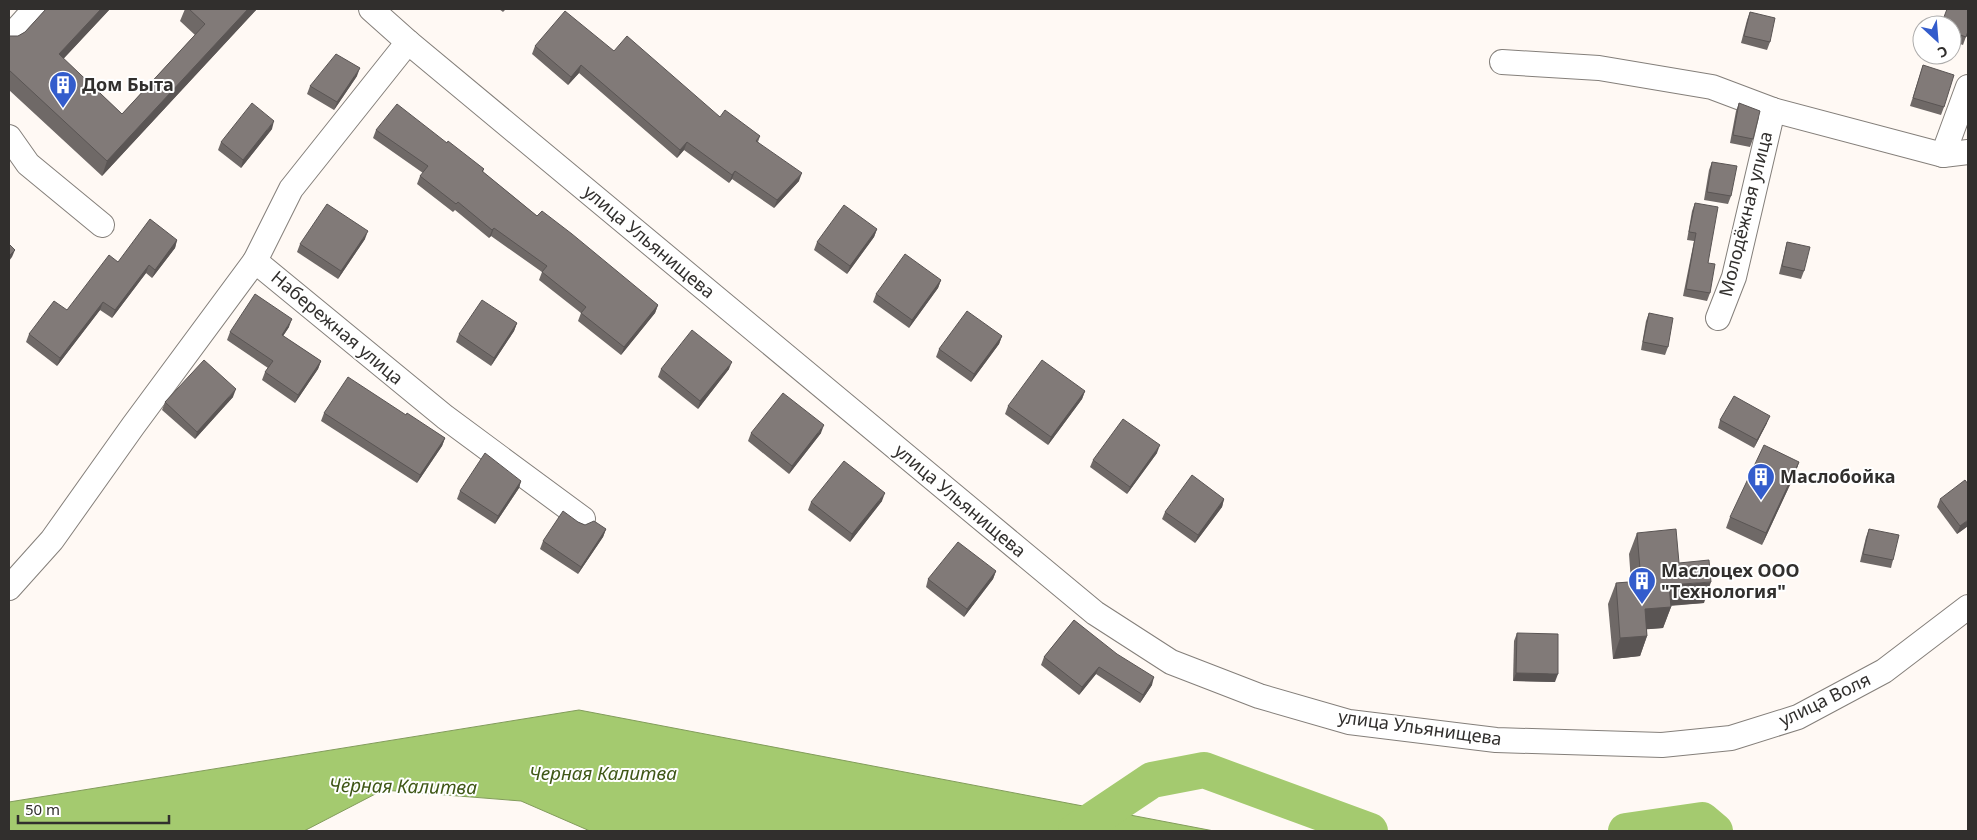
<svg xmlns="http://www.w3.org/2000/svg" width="1977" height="840" font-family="'Noto Sans',sans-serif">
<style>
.water{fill:#a4ca6f;stroke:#829c5b}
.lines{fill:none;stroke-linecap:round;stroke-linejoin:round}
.river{stroke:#a4ca6f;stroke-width:36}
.street-casing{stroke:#847f7a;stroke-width:26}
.street{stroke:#fff;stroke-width:24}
.wall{fill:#6f6967}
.shaded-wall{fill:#5a5554}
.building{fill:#817a78;stroke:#5a5554}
.labels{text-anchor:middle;stroke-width:4;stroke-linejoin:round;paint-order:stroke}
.poi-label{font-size:18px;font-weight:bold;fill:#312f2d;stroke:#fff;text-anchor:start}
.street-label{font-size:18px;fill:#312f2d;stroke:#fff}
.water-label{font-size:19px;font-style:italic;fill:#3f5717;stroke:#fff}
</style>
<rect width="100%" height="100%" fill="#fff9f4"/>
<polygon class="water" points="579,710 1214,831 590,831 521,801 383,790 304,831 9,831 9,802"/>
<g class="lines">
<g class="river">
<polyline points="1076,831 1152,780 1204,770 1370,831"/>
<polyline points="1626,831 1702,820 1715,831"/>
</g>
<defs>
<g id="street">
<polyline points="371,9 408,42 1095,613 1171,662 1259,696 1349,722 1496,740 1662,745 1731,738 1798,717 1884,671 1968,607"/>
<polyline points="9,38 35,9"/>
<polyline points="1502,62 1599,68 1712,87 1773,110 1943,155 1968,152"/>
<polyline points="9,137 28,164 102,225"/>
<polyline points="1943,155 1968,87"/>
<polyline points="255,261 445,417 583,519"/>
<polyline points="1718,318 1734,277 1773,110"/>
<polyline points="9,588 52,540 133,426 255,261 291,189 408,42"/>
</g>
</defs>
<use href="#street" class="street-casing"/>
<use href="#street" class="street"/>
</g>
<g class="wall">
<polygon points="46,9 110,9 63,59 122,114 195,35 180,21 185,9 257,9 102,176 9,90 9,37 18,36 25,32"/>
<polygon points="499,9 506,9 503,12"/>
<polygon points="1750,12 1770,42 1767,50 1741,43 1747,20"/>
<polygon points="1952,25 1968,31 1963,45 1952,41"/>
<polygon points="535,46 614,51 720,117 760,136 758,142 799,181 774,208 732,179 729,183 684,150 677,158 579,73 568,85 532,54"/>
<polygon points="1923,65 1944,107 1941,115 1910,106"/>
<polygon points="357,76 334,110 307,94 310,86"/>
<polygon points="1739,103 1753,139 1750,147 1730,143 1736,111"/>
<polygon points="272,129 241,168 218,150 221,142"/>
<polygon points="376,130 447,143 484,169 483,172 537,216 658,305 655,313 621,355 578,321 581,313 539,280 542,272 491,236 489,238 455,210 453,212 417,184 420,176 423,173 373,138"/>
<polygon points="1712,162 1731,196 1728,204 1704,200 1709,170"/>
<polygon points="1695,203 1708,263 1710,293 1707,301 1683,296 1694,241 1687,240 1692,211"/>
<polygon points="877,229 874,237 847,274 814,250 817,242"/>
<polygon points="365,239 338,279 297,252 300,244"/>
<polygon points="177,240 175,248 152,278 146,273 112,318 100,310 57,366 26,342 29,334 67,310 118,262"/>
<polygon points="1787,242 1804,271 1801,279 1779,274"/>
<polygon points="941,280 938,288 909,328 873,302 876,294"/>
<polygon points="1649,313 1668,347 1665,355 1641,350 1646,321"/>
<polygon points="517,323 514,331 491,366 456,342 459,334"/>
<polygon points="289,327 283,336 321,361 318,369 295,403 262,380 265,372 268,368 227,340 230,332"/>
<polygon points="1002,336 999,344 971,382 936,357 939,349"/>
<polygon points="661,369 729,369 698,409 658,377"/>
<polygon points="1085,391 1082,399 1048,445 1005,414 1008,406"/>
<polygon points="233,397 195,439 162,410 165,402"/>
<polygon points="324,413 406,415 445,438 442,446 417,483 321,421"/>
<polygon points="1720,420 1767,423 1754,448 1718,428"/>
<polygon points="751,433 821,433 789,474 748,441"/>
<polygon points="1157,453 1127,494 1090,467 1093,460"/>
<polygon points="1799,462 1795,474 1762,545 1726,528 1730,517"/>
<polygon points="521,481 519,488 495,524 457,499 460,491"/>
<polygon points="1224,499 1222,507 1195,543 1162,519 1165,512"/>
<polygon points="1940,499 1968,526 1957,534 1937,507"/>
<polygon points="882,501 850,542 808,510 811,502"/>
<polygon points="578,522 585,525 606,529 603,537 578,574 540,549 543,541"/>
<polygon points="1869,529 1893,560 1891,568 1860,562 1866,537"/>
<polygon points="1637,533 1679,563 1704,603 1670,606 1671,607 1663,628 1647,629 1647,636 1640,656 1613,659 1608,604 1616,583 1631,582 1629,554"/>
<polygon points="996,571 993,579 964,617 926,587 928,579"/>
<polygon points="1074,620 1152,685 1140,703 1096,674 1079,695 1041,665 1044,657"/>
<polygon points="1517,633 1555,682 1513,681 1514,641"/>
</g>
<g class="shaded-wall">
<polygon points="101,9 110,9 53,70 59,54"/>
<polygon points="248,9 257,9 102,176 107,161"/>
<polygon points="581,65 579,73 568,85 571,77"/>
<polygon points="360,68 357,76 334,110 337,102"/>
<polygon points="274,121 272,129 241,168 243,160"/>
<polygon points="687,142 684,150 677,158 680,150"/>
<polygon points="735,171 732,179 729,183 732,175"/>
<polygon points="802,173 799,181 774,208 777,200"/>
<polygon points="494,228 491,236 489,238 492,230"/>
<polygon points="877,229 874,237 847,274 850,266"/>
<polygon points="368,231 365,239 338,279 341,271"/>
<polygon points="177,240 175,248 152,278 155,270"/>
<polygon points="15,250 12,257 9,261 9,256"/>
<polygon points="149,265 146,273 112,318 115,310"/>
<polygon points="941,280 938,288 909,328 912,320"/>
<polygon points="103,302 100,310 57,366 60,358"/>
<polygon points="658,305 655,313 621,355 624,347"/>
<polygon points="292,319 289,327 279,342 282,335"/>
<polygon points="517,323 514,331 491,366 494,358"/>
<polygon points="1002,336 999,344 971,382 974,374"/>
<polygon points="321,361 318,369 295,403 298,395"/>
<polygon points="732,362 729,369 698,409 700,401"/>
<polygon points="236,389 233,397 195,439 197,432"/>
<polygon points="1085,391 1082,399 1048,445 1051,437"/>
<polygon points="1770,416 1767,423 1754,448 1757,440"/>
<polygon points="824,425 821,433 789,474 792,466"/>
<polygon points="445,438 442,446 417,483 420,475"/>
<polygon points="1160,445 1157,453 1127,494 1130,487"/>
<polygon points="1799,462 1795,474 1762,545 1766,533"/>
<polygon points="521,481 519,488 495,524 498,516"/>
<polygon points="885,493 882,501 850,542 852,534"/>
<polygon points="1224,499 1222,507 1195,543 1198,535"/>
<polygon points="1968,520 1968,526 1957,534 1960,526"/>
<polygon points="606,529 603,537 578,574 581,567"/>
<polygon points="996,571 993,579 964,617 967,609"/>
<polygon points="1711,582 1704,603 1661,606 1669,585"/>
<polygon points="1671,607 1663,628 1638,630 1645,609"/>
<polygon points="1647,636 1640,656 1613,659 1620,638"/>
<polygon points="1099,667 1096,674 1079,695 1082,687"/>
<polygon points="1516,673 1558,674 1555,682 1513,681"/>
<polygon points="1154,677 1152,685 1140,703 1143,695"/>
</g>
<g class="building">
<polygon points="46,9 101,9 59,54 122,114 205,24 189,9 248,9 107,161 9,70 9,37 10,36 18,36 25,32"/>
<polygon points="1947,9 1968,9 1968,31 1966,37 1952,32 1952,25 1941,25"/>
<polygon points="565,11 614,51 627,36 720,117 725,110 760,136 756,141 802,173 777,200 735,171 732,175 687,142 680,150 581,65 571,77 535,46"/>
<polygon points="1750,12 1775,18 1770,42 1744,36"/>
<polygon points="336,54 360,68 337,102 310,86"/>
<polygon points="1923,65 1954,75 1944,107 1913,98"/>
<polygon points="252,103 274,121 243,160 221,142"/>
<polygon points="1739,103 1760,111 1753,139 1733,135"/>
<polygon points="397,104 447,143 448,141 484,169 482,171 537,216 542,211 572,234 658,305 624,347 581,313 586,307 542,272 547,266 494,228 492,230 458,202 456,204 420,176 428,166 376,130"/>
<polygon points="1712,162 1737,166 1731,196 1707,192"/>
<polygon points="1695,203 1718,207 1708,263 1715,264 1710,293 1686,289 1696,233 1689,232"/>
<polygon points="327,204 368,231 341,271 300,244"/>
<polygon points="844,205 877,229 850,266 817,242"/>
<polygon points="150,219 177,240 155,270 149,265 115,310 103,302 60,358 29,334 54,301 67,310 109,255 118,262"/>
<polygon points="1787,242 1810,247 1804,271 1782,266"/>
<polygon points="9,244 15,250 9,256"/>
<polygon points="905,254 941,280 912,320 876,294"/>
<polygon points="255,294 292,319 282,335 321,361 298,395 265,372 273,361 230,332"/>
<polygon points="482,300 517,323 494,358 459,334"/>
<polygon points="967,311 1002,336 974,374 939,349"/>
<polygon points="1649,313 1673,318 1668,347 1643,342"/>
<polygon points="692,330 732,362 700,401 661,369"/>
<polygon points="204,360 236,389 197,432 165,402"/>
<polygon points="1042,360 1085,391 1051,437 1008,406"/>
<polygon points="348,377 406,415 407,413 445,438 420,475 324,413"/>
<polygon points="783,393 824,425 792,466 751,433"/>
<polygon points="1734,396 1770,416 1757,440 1720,420"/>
<polygon points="1123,419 1160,445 1130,487 1093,460"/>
<polygon points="1764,445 1799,462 1766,533 1730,517"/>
<polygon points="485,453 521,481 498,516 460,491"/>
<polygon points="844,461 885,493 852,534 811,502"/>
<polygon points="1192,475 1224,499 1198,535 1165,512"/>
<polygon points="1965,480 1968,484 1968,520 1960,526 1940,499"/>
<polygon points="563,511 578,522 585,525 594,521 606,529 581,567 543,541"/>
<polygon points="1676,529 1679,563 1709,560 1711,582 1669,585 1671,607 1645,609 1647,636 1620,638 1616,583 1641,581 1637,533"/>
<polygon points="1869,529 1899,535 1893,560 1863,554"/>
<polygon points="958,542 996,571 967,609 928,579"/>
<polygon points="1074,620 1117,654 1154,677 1143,695 1099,667 1082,687 1044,657"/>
<polygon points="1517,633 1558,634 1558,674 1516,673"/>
</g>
<defs>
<symbol id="building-pin" viewBox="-11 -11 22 30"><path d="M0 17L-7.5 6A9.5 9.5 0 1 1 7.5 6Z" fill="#335ccc" stroke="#fff"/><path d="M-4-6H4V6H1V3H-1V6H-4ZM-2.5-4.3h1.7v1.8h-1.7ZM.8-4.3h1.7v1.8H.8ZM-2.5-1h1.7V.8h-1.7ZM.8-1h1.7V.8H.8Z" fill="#fff"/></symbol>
</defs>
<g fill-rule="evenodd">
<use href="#building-pin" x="47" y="69" width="32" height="43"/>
<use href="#building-pin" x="1745" y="461" width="32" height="43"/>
<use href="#building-pin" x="1626" y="565" width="32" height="43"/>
</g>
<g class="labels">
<g class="poi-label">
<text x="82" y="91">Дом Быта</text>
<text x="1780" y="483">Маслобойка</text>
<text x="1661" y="577">Маслоцех ООО<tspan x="1661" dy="21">"Технология"</tspan></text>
</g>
<g class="street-label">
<text transform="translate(1746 214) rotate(-76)" y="6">Молодёжная улица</text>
<text transform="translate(649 242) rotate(40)" y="6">улица Ульянищева</text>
<text transform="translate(337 328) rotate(40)" y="6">Набережная улица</text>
<text transform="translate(960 501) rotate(40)" y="6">улица Ульянищева</text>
<text transform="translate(1825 700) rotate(-26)" y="6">улица Воля</text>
<text transform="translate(1420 728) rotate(8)" y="6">улица Ульянищева</text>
</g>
<g class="water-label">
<text x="603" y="780">Черная Калитва</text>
<text transform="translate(403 786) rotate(1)" y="7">Чёрная Калитва</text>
</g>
</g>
<rect width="1977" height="840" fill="none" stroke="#312f2d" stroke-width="20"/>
<g transform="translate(1937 40) rotate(154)"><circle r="24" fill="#ffffff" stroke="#adacab"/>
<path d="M0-4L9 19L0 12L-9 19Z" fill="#335ccc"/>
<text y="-8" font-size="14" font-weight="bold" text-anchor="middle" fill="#312f2d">С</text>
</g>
<path d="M18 815v8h151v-8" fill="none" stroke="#312f2d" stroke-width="2.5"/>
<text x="25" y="815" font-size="15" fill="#312f2d" stroke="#ffffff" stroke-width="4" paint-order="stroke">50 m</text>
</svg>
